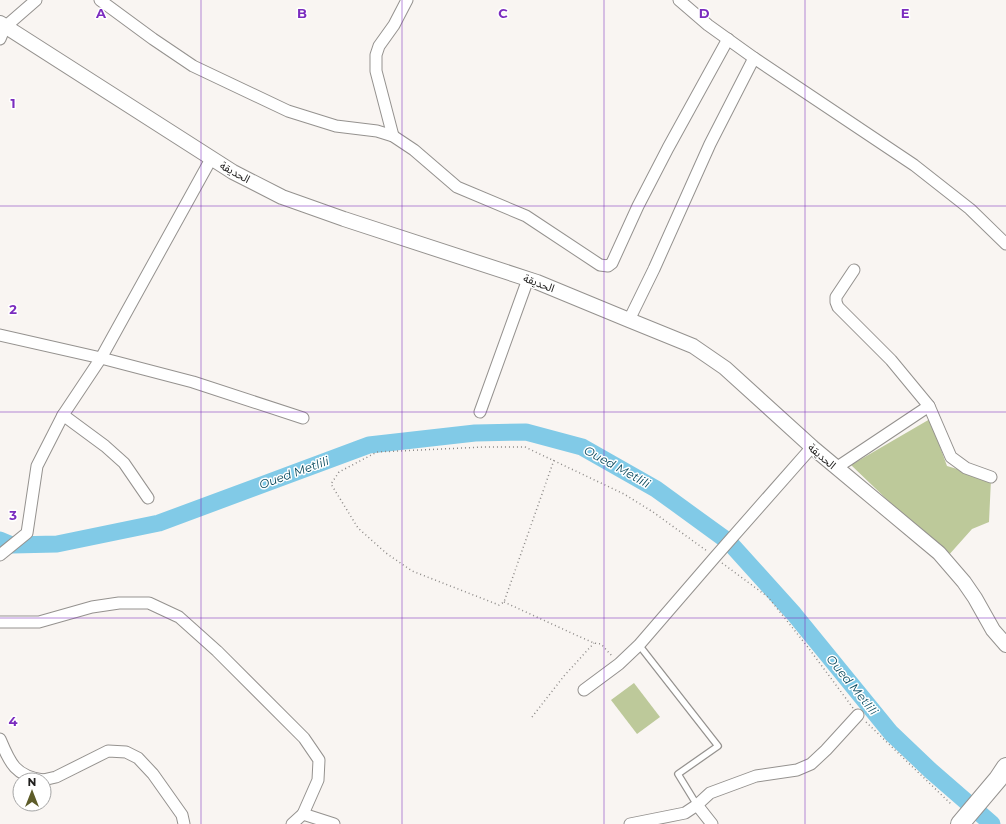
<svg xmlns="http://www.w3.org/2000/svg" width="1006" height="824" font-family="Montserrat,'Noto Sans Arabic',sans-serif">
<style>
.green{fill:#bdc99a}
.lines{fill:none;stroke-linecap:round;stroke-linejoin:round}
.river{stroke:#81cae7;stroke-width:17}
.service-casing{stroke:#95928f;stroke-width:8}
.minor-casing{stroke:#95928f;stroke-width:13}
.tertiary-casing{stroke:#95928f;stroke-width:16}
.primary-casing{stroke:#95928f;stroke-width:20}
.path{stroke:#8c8987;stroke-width:1.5;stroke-dasharray:1 3;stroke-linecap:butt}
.service{stroke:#fff;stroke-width:5.5}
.minor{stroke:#fff;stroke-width:11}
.tertiary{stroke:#fff;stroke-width:14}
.primary{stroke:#fff;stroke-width:18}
.grid{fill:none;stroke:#7b2cbf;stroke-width:1;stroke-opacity:0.55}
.labels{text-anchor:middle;stroke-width:3;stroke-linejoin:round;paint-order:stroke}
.street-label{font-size:11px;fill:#1f1e1d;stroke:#fff}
.water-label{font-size:12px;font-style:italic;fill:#08495d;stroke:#fff}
.grid-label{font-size:13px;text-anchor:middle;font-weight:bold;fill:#7b2cbf;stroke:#fff;stroke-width:3;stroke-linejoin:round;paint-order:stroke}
</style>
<rect width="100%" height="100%" fill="#f9f5f2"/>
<g class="green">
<polygon points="930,419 947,466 991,479 989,522 972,529 947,557 851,465"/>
<polygon points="634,683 660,717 637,734 611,700"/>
</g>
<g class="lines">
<polyline class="river" points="0,540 12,545 57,544 159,523 369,445 475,433 526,432 582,447 656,489 729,542 794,614 891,733 931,771 992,824"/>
<defs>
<polyline id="service" points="639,645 718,746 678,774 697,805"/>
<g id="minor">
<polyline points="100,0 153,39 193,66 288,111 336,126 377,131 393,136 414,150 457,187 526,216 600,265 608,266 612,263 638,206 668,148 728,39"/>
<polyline points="679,0 708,25 754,58 914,165 970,209 1006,244"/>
<polyline points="0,39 5,27 36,0"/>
<polyline points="393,136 376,71 376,55 379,46 394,25 407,0"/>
<polyline points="629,320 654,269 710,144 754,58"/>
<polyline points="0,335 101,358 193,382 303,418"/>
<polyline points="929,406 951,457 966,468 991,477"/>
<polyline points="480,412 528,279"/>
<polyline points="63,415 105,446 124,463 148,498"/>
<polyline points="836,468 929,406 891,360 838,307 836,302 836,297 854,270"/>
<polyline points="0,555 27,533 37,466 63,415 101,358 211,159"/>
<polyline points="0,622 39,622 92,607 119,603 149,603 179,617 217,651 304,738 319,760 318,780 303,814 292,824"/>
<polyline points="584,690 619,664 639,645 715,557 812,447"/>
<path d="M0,739C10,763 15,776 43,780"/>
<polyline points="43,780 56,777 108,751 126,752 138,758 153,774 182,815 184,824"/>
<polyline points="697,805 712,824"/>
<polyline points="303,814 334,824"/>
<polyline points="630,824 685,813 697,805 710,793 756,776 797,770 811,764 826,750 858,715"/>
</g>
<polyline id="tertiary" points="0,23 233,172 282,197 344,219 537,282 629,320 693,346 725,368 812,447 939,553 964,582 975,598 993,630 1006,645"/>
<polyline id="primary" points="960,824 998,779 1006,767"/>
</defs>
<use href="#service" class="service-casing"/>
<use href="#minor" class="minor-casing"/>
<use href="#tertiary" class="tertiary-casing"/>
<use href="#primary" class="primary-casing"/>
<g class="path">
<polyline points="554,460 504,602 499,605 412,571 386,553 358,528 331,484 339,472 377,452 484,447 525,447 624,494 653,512 707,551"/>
<polyline points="722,563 768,597 807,646 853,708"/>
<polyline points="504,602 578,636 594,643 601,644 612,656"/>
<polyline points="532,717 564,676 594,643"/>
<polyline points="866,722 951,804"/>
</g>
<use href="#service" class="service"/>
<use href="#minor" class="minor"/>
<use href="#tertiary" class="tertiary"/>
<use href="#primary" class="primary"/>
</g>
<path class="grid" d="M201,0V824M402,0V824M604,0V824M805,0V824M0,206H1006M0,412H1006M0,618H1006"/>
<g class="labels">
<g class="street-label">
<text transform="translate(235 172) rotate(29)" y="4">الحديقة</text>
<text transform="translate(539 283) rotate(21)" y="4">الحديقة</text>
<text transform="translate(822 456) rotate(41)" y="4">الحديقة</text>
</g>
<g class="water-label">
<text transform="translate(617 467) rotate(29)" y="4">Oued Metlili</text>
<text transform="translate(294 473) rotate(-20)" y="4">Oued Metlili</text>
<text transform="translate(852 685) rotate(51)" y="4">Oued Metlili</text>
</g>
</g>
<g class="grid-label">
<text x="101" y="18">A</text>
<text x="302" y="18">B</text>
<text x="503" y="18">C</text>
<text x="704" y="18">D</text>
<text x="905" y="18">E</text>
<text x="13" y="108">1</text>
<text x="13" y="314">2</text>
<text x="13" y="520">3</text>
<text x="13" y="726">4</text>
</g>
<g transform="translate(32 792)"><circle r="19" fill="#ffffff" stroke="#a5a5a5"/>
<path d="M0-3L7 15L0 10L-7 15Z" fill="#5d5c29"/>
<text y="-6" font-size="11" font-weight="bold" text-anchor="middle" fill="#1f1e1d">N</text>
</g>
</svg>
